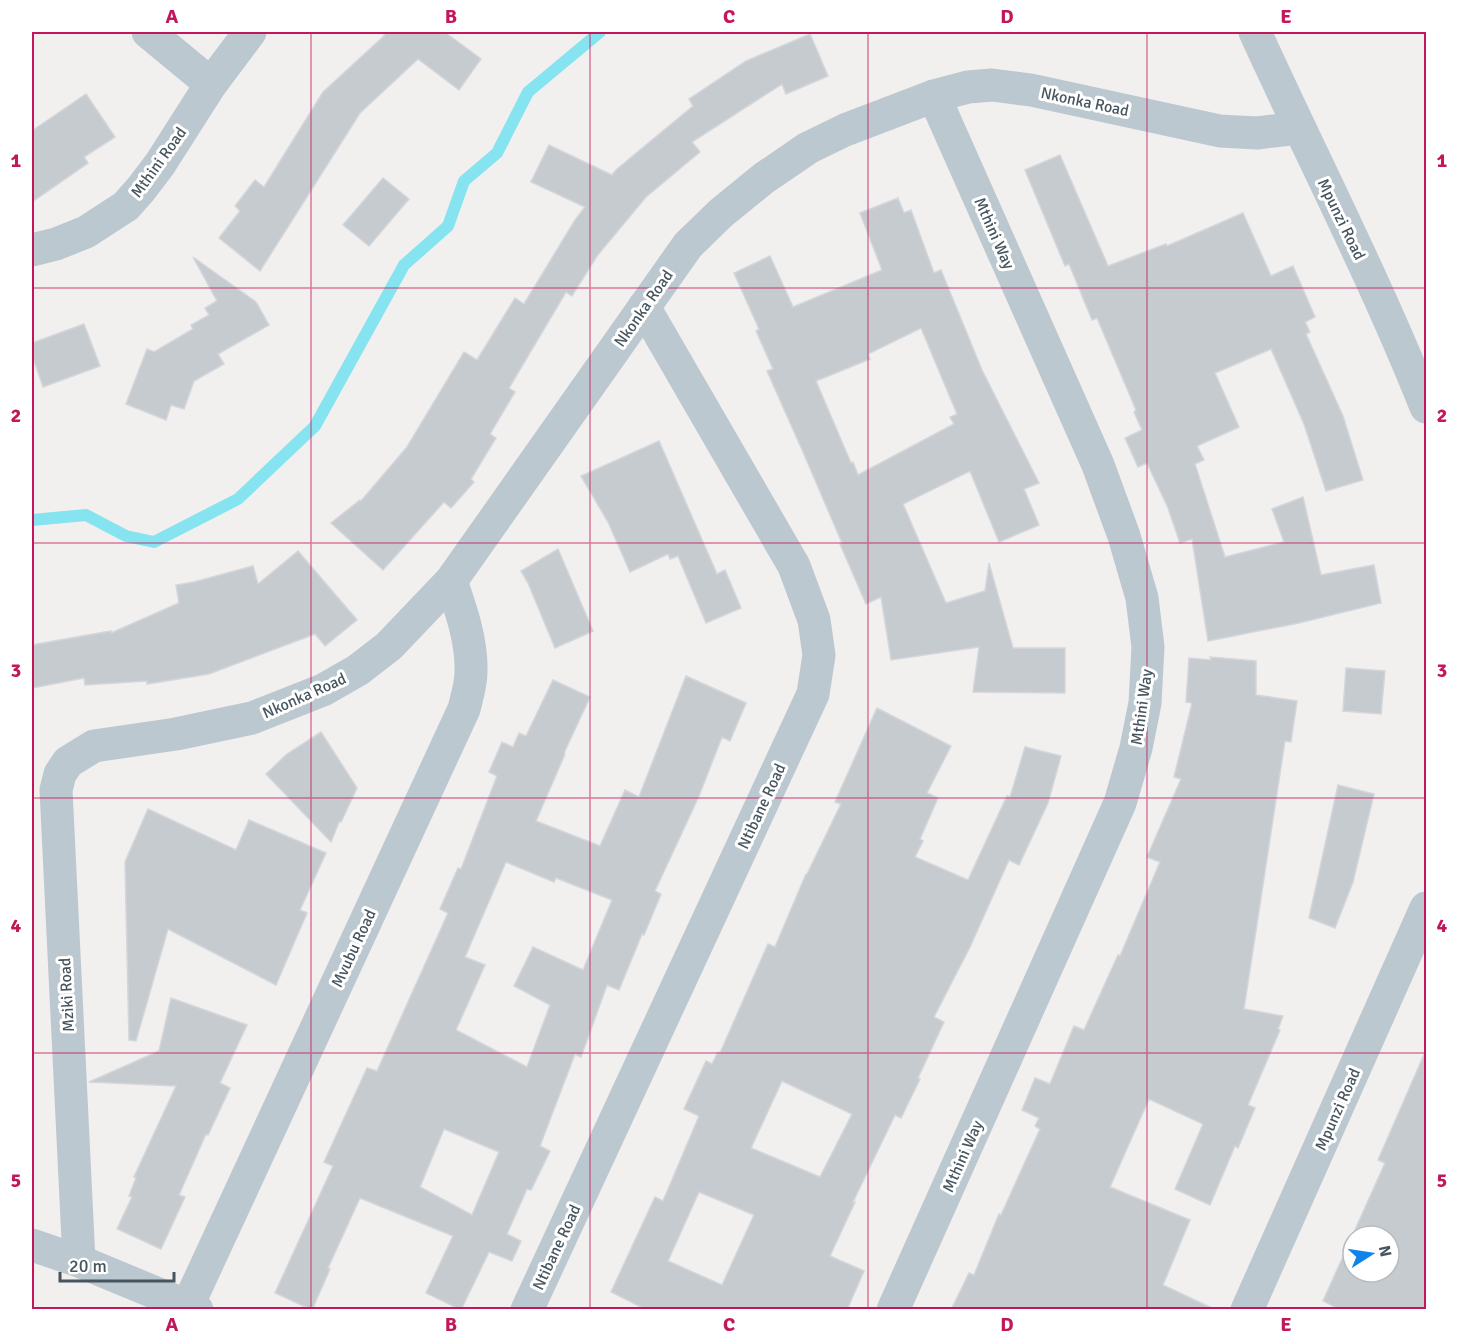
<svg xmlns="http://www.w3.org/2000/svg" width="1458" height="1341" font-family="Signika,sans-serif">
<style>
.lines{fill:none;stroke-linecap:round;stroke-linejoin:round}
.stream{stroke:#86e4f0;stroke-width:12}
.building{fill:#c6cbcf;stroke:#d3d6db;stroke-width:1.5;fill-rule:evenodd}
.minor{stroke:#bcc8cf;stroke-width:33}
.grid{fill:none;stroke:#c2185b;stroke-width:1.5;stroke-opacity:0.55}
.labels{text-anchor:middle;stroke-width:6;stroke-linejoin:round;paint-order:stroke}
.street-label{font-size:16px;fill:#46555e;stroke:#fff}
.neatline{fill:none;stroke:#c2185b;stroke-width:2}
.grid-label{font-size:20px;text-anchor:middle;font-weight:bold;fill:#c2185b}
</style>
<rect width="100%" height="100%" fill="#f2efef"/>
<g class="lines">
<polyline class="stream" points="32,520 86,515 126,536 154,542 238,499 315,426 404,265 448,226 464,181 497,153 528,92 600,32"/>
</g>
<g class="building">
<polygon points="381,32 448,32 446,33 481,59 459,90 418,59 360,113 260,271 219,238 240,211 235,206 255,180 264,187 323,92 385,35"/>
<polygon points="810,34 828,76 786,94 782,84 692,142 700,152 646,197 597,256 572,296 566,292 509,388 515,392 490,434 496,438 471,479 474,482 451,508 444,502 383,570 331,523 360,500 361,501 407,447 464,352 477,360 515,298 524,304 575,220 585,207 531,182 549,145 612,175 617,169 693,106 689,99 746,61"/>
<polygon points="86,94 115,137 84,157 88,163 32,202 32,131"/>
<polygon points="1060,155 1108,266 1166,244 1167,246 1243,213 1271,276 1293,266 1315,317 1305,322 1310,332 1306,334 1343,416 1363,480 1326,491 1304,424 1271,349 1215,373 1239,427 1197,446 1204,460 1195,464 1225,557 1284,542 1272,509 1303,497 1321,575 1374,565 1381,603 1299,623 1208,641 1192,539 1180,543 1168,508 1147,463 1138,467 1125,438 1142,430 1134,412 1136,410 1097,318 1092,320 1069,264 1065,266 1025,170"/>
<polygon points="383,178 409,199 369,246 343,225"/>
<path d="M898,198L904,213L911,210L934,273L941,270L982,370L1039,483L1024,489L1039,525L999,542L970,471L903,504L946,603L985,591L989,563L1013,648H1065V693L973,692L979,647L891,660L881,597L866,604L840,544L842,543L803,452L767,371L773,369L756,331L759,329L734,273L770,256L793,307L882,270L860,213ZM921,328L957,414L950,417L954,424L858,475L853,462L851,463L816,381L870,359L868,354Z"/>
<polygon points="193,257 256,302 269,325 218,354 224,364 194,381 184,409 171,405 166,420 126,404 147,349 154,352 193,329 191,325 209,315 205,308 217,301"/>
<polygon points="84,324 100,366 43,387 32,355 32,343"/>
<polygon points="659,441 717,574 725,570 741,608 706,623 678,556 670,559 668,554 630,572 608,522 581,476"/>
<polygon points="558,549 593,631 555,648 528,583 521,571"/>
<polygon points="298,551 357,620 325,646 315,634 209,674 147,684 147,681 85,685 84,678 32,688 32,645 111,631 111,633 179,603 176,585 194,582 253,566 258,584"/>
<polygon points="1210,657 1256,661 1256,695 1297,701 1291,742 1285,741 1244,1009 1283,1016 1278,1029 1280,1030 1248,1105 1255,1108 1238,1148 1235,1146 1210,1205 1175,1189 1203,1124 1149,1099 1110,1187 1190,1220 1163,1285 1216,1310 951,1310 969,1273 974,1275 999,1214 1001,1215 1040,1129 1035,1126 1039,1118 1022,1110 1035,1078 1050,1084 1074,1026 1084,1030 1118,955 1120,956 1160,862 1147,857 1181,779 1174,777 1192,703 1186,702 1189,658 1211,660"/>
<polygon points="1346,668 1385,671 1381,714 1343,711"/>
<path d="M686,676L746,703L730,741L722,737L699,796L655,891L661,894L644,935L642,934L619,990L607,985L581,1057L575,1054L540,1146L550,1151L531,1190L527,1189L507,1234L521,1241L512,1261L489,1252L461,1310L426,1293L453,1236L360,1198L328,1268L330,1269L312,1310L275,1293L333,1166L324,1162L367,1068L377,1071L448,913L440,909L458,868L461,869L497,776L489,772L502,742L513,747L519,733L526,736L553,680L590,697L564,753L565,754L536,821L600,846L625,790L639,797ZM506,862L554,882L556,878L612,900L583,970L533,947L514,986L550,1005L527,1067L456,1030L485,965L465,957ZM444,1129L499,1152L472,1215L420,1187Z"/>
<path d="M877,708L951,746L927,793L938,798L920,839L923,841L915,857L968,880L1007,796L1010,797L1025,747L1061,756L1048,803L1019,865L1009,860L970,947L934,1017L944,1022L918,1078L920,1079L901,1118L895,1115L853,1202H855L830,1256L864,1271L847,1310H647L611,1292L655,1197L663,1201L699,1116L684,1109L706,1061L712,1064L718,1052L720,1053L768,944L775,947L806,874H807L841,804L835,802ZM782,1081L852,1114L820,1177L751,1148ZM699,1192L754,1215L722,1285L668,1261Z"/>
<polygon points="321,732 357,788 341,822 339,822 331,842 266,774 287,754"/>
<polygon points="1338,785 1374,794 1353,882 1335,928 1309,918"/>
<polygon points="148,809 236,850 249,820 326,853 300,910 307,913 276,985 168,929 136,1041 129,1040 125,862"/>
<polygon points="171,998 247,1025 220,1083 230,1088 208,1135 206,1134 179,1195 185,1197 161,1249 117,1229 132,1197 129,1196 136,1178 134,1177 176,1086 89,1082 159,1051"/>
<path d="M1426,1050V1310H1341L1323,1301L1385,1163L1378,1160ZM1353,1236H1389V1272H1353Z"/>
</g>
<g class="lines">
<g class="minor">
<polyline points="148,32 211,84"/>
<path d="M1255,32C1312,157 1375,279 1426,407"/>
<polyline points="32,250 56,244 86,232 126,206 141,189 160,164 211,84 250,32"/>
<polyline points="32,1245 79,1261 197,1310"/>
<polyline points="79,1261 56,790 60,774 68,762 94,746 176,734 252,718 323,690 358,670 389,646 451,581 688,245 721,213 764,178 808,148 845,130 934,96 968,87 992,85 1031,90 1220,131 1257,133 1299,128"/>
<path d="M188,1305L464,709C467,697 471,684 471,672C472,641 461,610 451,581"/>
<polyline points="527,1310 813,694 819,655 814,620 794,566 644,307"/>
<polyline points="893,1310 1120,803 1136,748 1145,703 1148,647 1142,598 1124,536 1098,465 934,96"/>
<polyline points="1247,1310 1426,908"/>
</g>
</g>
<path class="grid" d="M311,32V1310M590,32V1310M868,32V1310M1147,32V1310M32,288H1426M32,543H1426M32,798H1426M32,1053H1426"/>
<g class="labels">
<g class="street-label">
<text transform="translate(1085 101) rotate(12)" y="6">Nkonka Road</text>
<text transform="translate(158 162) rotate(-54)" y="6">Mthini Road</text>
<text transform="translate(1342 219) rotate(64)" y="6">Mpunzi Road</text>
<text transform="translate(995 233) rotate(66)" y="6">Mthini Way</text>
<text transform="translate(643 308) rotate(-55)" y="6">Nkonka Road</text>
<text transform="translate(304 695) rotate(-24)" y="6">Nkonka Road</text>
<text transform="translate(1141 707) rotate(-82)" y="6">Mthini Way</text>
<text transform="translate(761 806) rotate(-65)" y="6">Ntibane Road</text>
<text transform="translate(353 948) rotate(-65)" y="6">Mvubu Road</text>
<text transform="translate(66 995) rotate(-93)" y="6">Mziki Road</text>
<text transform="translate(1337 1109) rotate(-66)" y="6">Mpunzi Road</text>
<text transform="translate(962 1156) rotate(-66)" y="6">Mthini Way</text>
<text transform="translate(556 1247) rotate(-65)" y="6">Ntibane Road</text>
</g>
</g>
<rect width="1458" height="1341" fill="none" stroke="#ffffff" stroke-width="66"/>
<g transform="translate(1371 1254) rotate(78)"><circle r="28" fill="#ffffff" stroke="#b5bbbf" stroke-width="1.5"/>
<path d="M0-4.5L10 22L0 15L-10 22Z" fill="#1083eb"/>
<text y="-9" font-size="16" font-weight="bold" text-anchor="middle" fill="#46555e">N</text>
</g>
<path d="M60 1272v9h114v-9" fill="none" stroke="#46555e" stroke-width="3"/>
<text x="69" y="1272" font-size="18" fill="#46555e" stroke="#ffffff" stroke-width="4.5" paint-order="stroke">20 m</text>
<rect x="33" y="33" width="1392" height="1275" class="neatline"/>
<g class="grid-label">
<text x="172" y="23">A</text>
<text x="451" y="23">B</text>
<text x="729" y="23">C</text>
<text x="1007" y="23">D</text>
<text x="1286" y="23">E</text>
<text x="16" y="167">1</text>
<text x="1442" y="167">1</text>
<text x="16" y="422">2</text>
<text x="1442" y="422">2</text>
<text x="16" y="677">3</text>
<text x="1442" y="677">3</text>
<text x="16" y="932">4</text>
<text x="1442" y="932">4</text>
<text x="16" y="1187">5</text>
<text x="1442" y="1187">5</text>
<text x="172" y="1331">A</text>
<text x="451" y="1331">B</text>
<text x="729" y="1331">C</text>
<text x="1007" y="1331">D</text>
<text x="1286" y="1331">E</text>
</g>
</svg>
